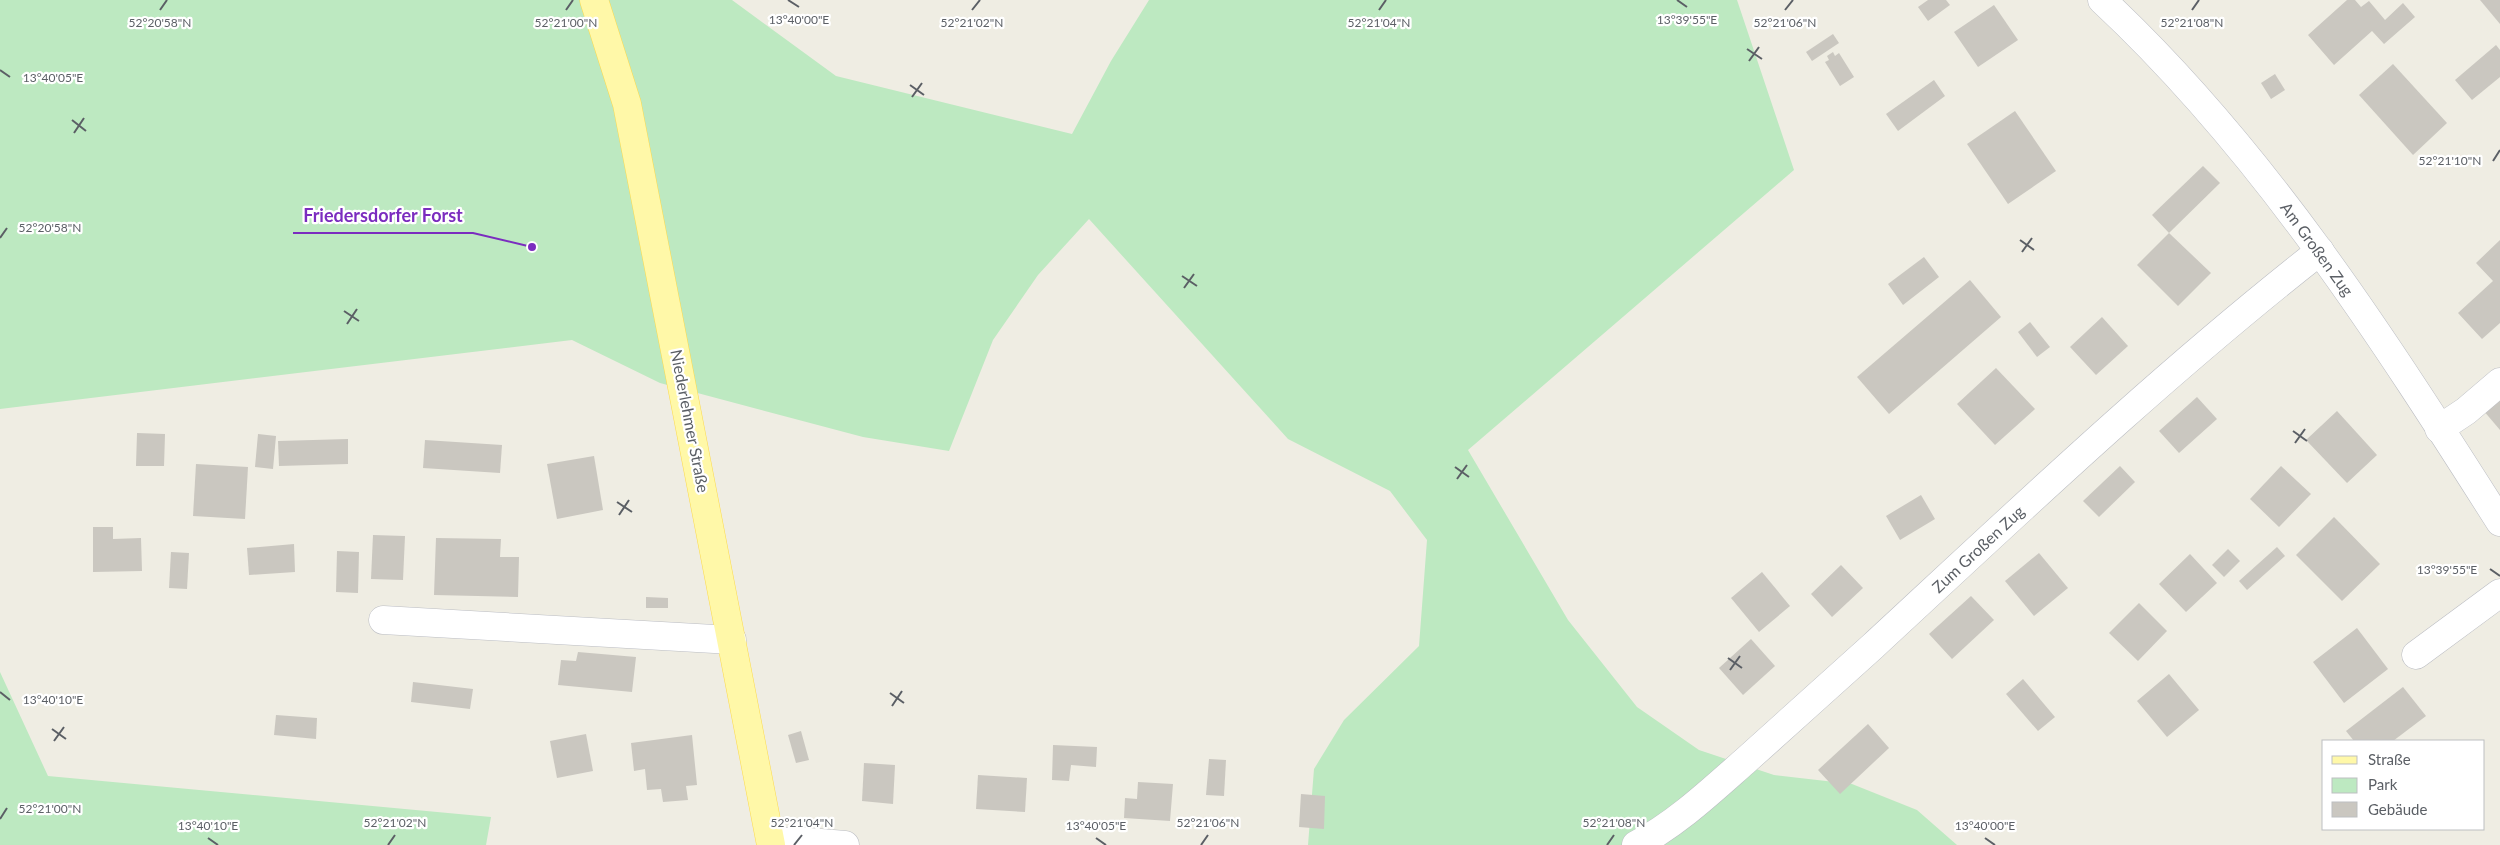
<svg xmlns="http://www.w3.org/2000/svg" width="2500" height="845" font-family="Lato,sans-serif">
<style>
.green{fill:#bde9c1}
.building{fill:#cac7c0}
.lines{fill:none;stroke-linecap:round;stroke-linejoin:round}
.minor-casing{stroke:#bbbdc3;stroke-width:29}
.major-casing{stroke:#fcda4f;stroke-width:29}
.minor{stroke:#fff;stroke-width:28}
.major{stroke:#fff8a8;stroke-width:28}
.ticks{fill:none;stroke:#5b5f65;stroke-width:2}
.labels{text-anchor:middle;stroke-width:4.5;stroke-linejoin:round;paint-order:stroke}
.street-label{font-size:16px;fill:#5b5f65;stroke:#fff}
.ticks-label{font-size:12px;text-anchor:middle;fill:#5b5f65;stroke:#fff;stroke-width:4.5;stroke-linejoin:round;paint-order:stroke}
.leader{fill:none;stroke:#7b2cbf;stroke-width:2}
.callout-dot{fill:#7b2cbf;stroke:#fff;stroke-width:2}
.callout-label{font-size:18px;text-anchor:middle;font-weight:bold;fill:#7b2cbf;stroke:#fff;stroke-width:4.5;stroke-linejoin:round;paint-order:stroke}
</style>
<rect width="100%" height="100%" fill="#efede3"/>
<g class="green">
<polygon points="0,0 732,0 836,76 1072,134 1111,61 1149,0 1737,0 1794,170 1468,450 1568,620 1637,707 1699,750 1774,775 1852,784 1917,810 1957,845 1308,845 1314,769 1344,720 1419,646 1427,540 1390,491 1288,439 1089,219 1038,275 993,340 949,451 863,437 660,383 572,340 0,409"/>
<polygon points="0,672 48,776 491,817 486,845 0,845"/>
</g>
<g class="building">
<polygon points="1928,0 1946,0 1950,5 1928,21 1918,7"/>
<polygon points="2347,0 2355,0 2361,7 2369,1 2385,20 2403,3 2415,17 2384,44 2372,31 2334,65 2308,35"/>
<polygon points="2480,0 2500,0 2500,24"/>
<polygon points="1994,5 2018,40 1978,67 1954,32"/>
<polygon points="1833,34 1839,43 1812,61 1806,52"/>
<polygon points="2496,45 2500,50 2500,77 2472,100 2455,80"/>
<polygon points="1833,52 1835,56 1839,53 1854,77 1840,86 1825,62 1829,60 1827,56"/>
<polygon points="2393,64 2447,123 2413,155 2359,95"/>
<polygon points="2275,74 2285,90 2271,99 2261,83"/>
<polygon points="1934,80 1945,96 1898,131 1886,114"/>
<polygon points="2015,111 2056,171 2008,204 1967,144"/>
<polygon points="2203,166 2220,183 2169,233 2152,215"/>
<polygon points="2169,233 2211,273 2178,306 2137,265"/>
<polygon points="2500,240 2500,323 2482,339 2458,313 2493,281 2476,263"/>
<polygon points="1924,257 1939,277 1903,305 1888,284"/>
<polygon points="1970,280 2001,317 1889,414 1857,377"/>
<polygon points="2102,317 2128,346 2096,375 2070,347"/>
<polygon points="2030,322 2050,347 2037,357 2018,332"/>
<polygon points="1996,368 2035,409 1995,445 1957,404"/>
<polygon points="2500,396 2500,430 2483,410"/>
<polygon points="2197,397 2217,419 2179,453 2159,431"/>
<polygon points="2337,411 2377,455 2347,483 2306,440"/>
<polygon points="137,433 165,434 164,466 136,466"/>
<polygon points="258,434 276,436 273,469 255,467"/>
<polygon points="348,439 348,464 279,466 278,441"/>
<polygon points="425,440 502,445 500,473 423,468"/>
<polygon points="594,456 603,510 557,519 547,464"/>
<polygon points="196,464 248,467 245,519 193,516"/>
<polygon points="2120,466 2135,482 2099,517 2083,501"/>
<polygon points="2281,466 2311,494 2279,527 2250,499"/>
<polygon points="1921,495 1935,519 1900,540 1886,516"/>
<polygon points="2334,517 2380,564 2342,601 2296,555"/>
<polygon points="93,527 113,527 113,539 141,538 142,571 93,572"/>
<polygon points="373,535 405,536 403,580 371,579"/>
<polygon points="436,538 501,539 500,557 519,557 518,597 434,595"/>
<polygon points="294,544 295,572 249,575 247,548"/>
<polygon points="2277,547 2285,556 2247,590 2239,581"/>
<polygon points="2228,549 2240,561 2224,577 2212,565"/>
<polygon points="337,551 359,552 358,593 336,592"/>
<polygon points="171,552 189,553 187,589 169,588"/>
<polygon points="2039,553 2068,588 2034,616 2005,581"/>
<polygon points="2190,554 2217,583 2186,612 2159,584"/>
<polygon points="1841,565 1863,588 1832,617 1811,594"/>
<polygon points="1762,572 1790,606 1759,632 1731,598"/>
<polygon points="1971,596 1994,620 1952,659 1929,634"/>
<polygon points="646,597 668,598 668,608 646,608"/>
<polygon points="2139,603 2167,631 2138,661 2109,633"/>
<polygon points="2357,628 2388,669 2344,703 2313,662"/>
<polygon points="1751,639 1775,666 1743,695 1719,668"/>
<polygon points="578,652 636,657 632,692 558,685 561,660 576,661"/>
<polygon points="2169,674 2199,710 2167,737 2137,701"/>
<polygon points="2023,679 2055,717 2038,731 2006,694"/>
<polygon points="413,682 473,689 470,709 411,702"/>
<polygon points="2403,687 2426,716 2393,741 2354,741 2346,731"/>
<polygon points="276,715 317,718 316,739 274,735"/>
<polygon points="1868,724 1889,748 1840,794 1818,770"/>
<polygon points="801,731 809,760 796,763 788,735"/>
<polygon points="586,734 593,771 557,778 550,741"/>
<polygon points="692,735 697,785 686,786 688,800 663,802 661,789 647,790 645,769 634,771 631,743"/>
<polygon points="1053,745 1097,747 1096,767 1071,765 1069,781 1052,780"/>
<polygon points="1209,759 1226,760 1224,796 1206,795"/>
<polygon points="864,763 895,765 893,804 862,801"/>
<polygon points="978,775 1027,778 1025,812 976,809"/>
<polygon points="1138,782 1173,784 1170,821 1124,818 1125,798 1137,799"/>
<polygon points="1301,794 1325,796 1324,829 1299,827"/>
</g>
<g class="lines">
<defs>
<g id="minor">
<path d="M2102,0C2263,150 2383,338 2500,522"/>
<polyline points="2439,429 2466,411 2500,382"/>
<polyline points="383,620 732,640"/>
<polyline points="2416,655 2500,593"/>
<polyline points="771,843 796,841 845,845"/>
<path d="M1636,845C1676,824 1710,792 1744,762C1787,723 1830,685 1873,646C2019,511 2163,374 2320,251"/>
</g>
<polyline id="major" points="594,0 627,104 771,845"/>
</defs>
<use href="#minor" class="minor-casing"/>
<use href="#major" class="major-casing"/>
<use href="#minor" class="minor"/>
<use href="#major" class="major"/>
</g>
<path class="ticks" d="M788,0L799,7M1677,0L1687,7M160,10L167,0M566,10L573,0M972,10L980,0M1379,10L1386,0M1785,10L1793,0M2192,10L2199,0M1747,49L1762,59M1749,61L1759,47M0,70L10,77M910,85L924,95M912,97L922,83M72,120L86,131M74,133L84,118M2493,161L2500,150M0,238L7,228M2020,240L2034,250M2022,252L2032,238M1182,276L1197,286M1184,288L1194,274M344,311L359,321M347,324L357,309M2293,431L2307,441M2295,443L2305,429M1455,467L1469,477M1457,479L1467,465M617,502L632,512M619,515L629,500M2490,569L2500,576M1728,658L1742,668M1730,670L1740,656M0,692L10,700M890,693L904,703M892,706L902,691M52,729L66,739M54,741L64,727M0,819L7,808M208,838L218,845M1096,838L1106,845M1985,838L1995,845M388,845L395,835M794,845L802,835M1201,845L1208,835M1607,845L1614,835"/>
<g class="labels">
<g class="street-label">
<text transform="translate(2317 249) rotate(54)" y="6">Am Großen Zug</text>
<text transform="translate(690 421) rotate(79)" y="6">Niederlehmer Straße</text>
<text transform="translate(1978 549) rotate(-43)" y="6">Zum Großen Zug</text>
</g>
</g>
<g class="ticks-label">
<text x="799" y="24">13°40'00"E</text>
<text x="1687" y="24">13°39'55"E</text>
<text x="160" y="27">52°20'58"N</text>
<text x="566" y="27">52°21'00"N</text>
<text x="972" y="27">52°21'02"N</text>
<text x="1379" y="27">52°21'04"N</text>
<text x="1785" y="27">52°21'06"N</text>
<text x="2192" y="27">52°21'08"N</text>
<text x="53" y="82">13°40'05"E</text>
<text x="2450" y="165">52°21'10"N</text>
<text x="50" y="232">52°20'58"N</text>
<text x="2447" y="574">13°39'55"E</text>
<text x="53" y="704">13°40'10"E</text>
<text x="50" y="813">52°21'00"N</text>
<text x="395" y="827">52°21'02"N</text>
<text x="802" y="827">52°21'04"N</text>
<text x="1208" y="827">52°21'06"N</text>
<text x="1614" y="827">52°21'08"N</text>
<text x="208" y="830">13°40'10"E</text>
<text x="1096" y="830">13°40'05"E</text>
<text x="1985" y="830">13°40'00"E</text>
</g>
<path class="leader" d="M532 247L473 233H293"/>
<circle class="callout-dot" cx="532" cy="247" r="5"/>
<g class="callout-label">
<text x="383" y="222">Friedersdorfer Forst</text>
</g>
<rect x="2322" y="740" width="162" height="90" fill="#ffffff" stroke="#bdbfc1"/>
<rect x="2332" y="756" width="25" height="8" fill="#fff8a8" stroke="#bdbfc1"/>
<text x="2368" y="765" font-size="15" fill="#5b5f65">Straße</text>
<rect x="2332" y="778" width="25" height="15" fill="#bde9c1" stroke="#bdbfc1"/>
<text x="2368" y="790" font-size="15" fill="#5b5f65">Park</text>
<rect x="2332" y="802" width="25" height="15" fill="#cac7c0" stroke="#bdbfc1"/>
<text x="2368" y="815" font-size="15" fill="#5b5f65">Gebäude</text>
</svg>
